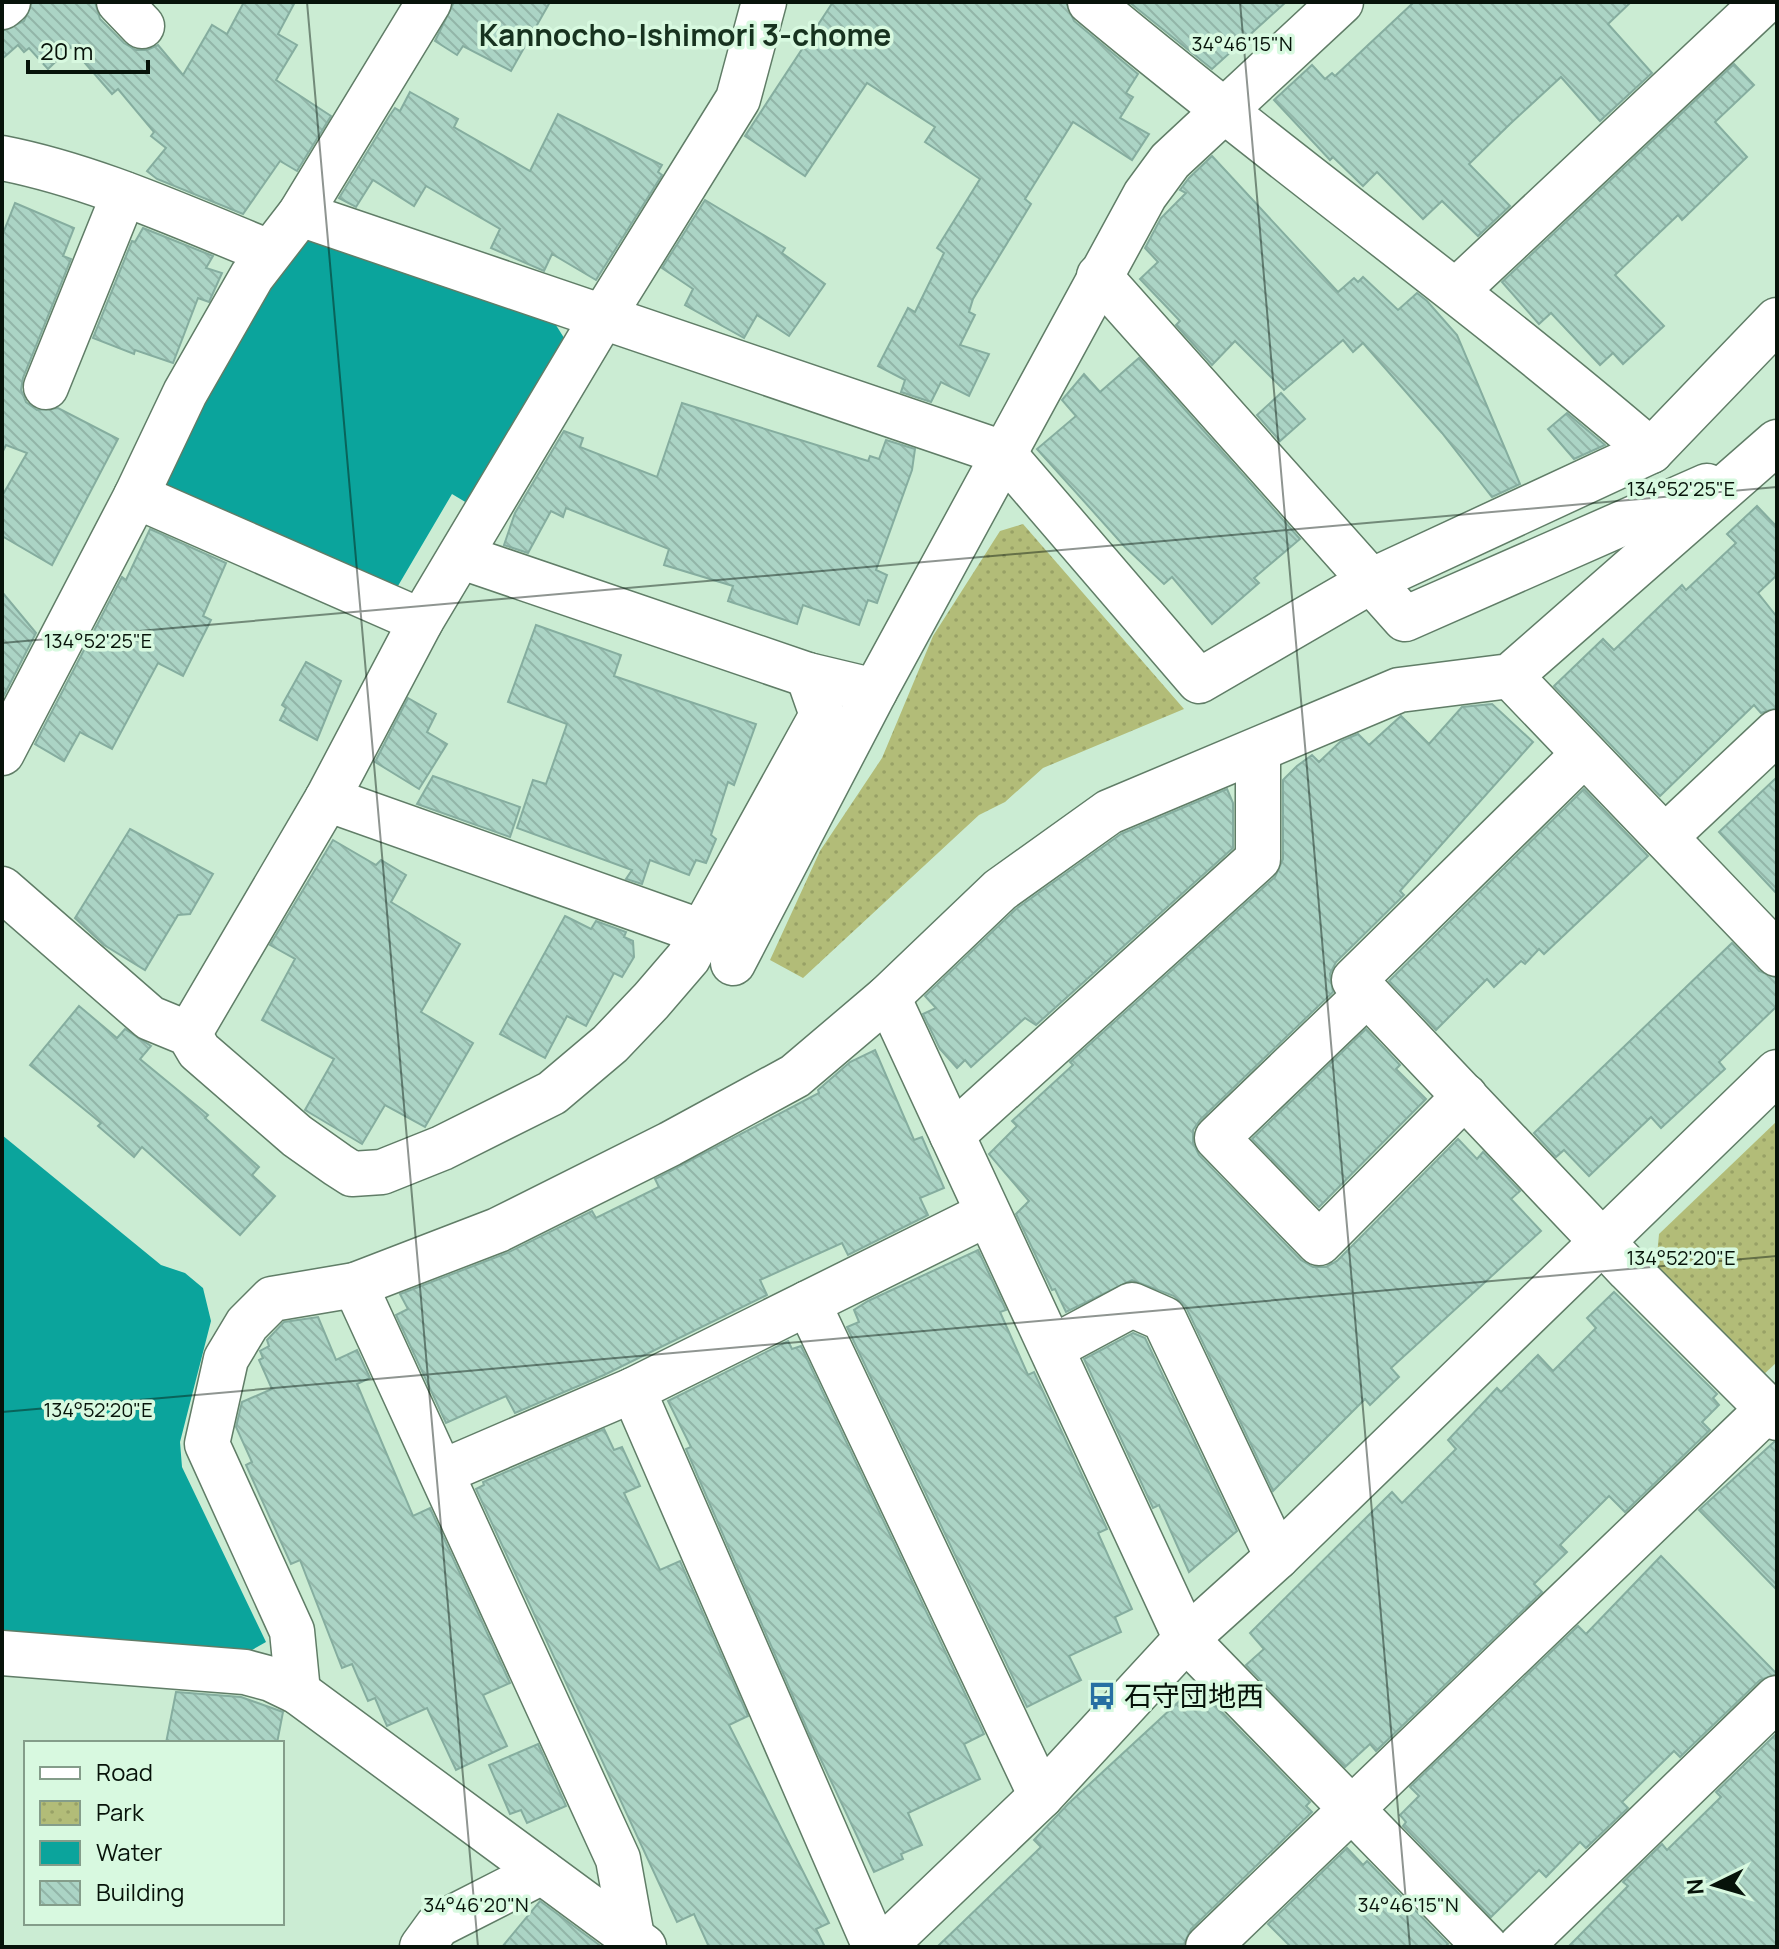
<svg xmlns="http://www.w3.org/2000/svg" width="1779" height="1949" font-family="Manrope,'Noto Sans JP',sans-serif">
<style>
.park{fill:url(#park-dots)}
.water{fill:#0ba49c}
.building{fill:url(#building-back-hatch);stroke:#85ad9f;stroke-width:2}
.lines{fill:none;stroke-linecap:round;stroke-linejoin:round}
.minor-casing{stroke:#607d67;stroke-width:47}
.minor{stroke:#fff;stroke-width:44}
.ticks{fill:none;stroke:#07130a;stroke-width:2;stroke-opacity:0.45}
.labels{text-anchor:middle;stroke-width:7;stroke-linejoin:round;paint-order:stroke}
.poi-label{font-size:28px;fill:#07130a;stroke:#d8f9e0;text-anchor:start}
.neighbourhood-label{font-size:30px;font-weight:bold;fill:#17321f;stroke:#d8f9e0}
.ticks-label{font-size:20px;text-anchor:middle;fill:#07130a;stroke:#d8f9e0;stroke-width:7;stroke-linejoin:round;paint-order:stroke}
</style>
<defs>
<pattern id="park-dots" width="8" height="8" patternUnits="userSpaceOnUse" patternTransform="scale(2)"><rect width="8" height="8" fill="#b2bc78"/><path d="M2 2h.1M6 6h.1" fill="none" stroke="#98a166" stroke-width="1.8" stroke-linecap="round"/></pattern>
<pattern id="building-back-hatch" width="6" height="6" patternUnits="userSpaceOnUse" patternTransform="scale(2)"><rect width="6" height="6" fill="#abd4c5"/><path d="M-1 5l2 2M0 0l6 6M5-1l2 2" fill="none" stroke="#92b5a8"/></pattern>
</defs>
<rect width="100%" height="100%" fill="#cbecd3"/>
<g class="park">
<polygon points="1023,524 1184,709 1043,768 1005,802 979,815 803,978 770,960 820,851 882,758 933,636 1000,531"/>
<polygon points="1777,1121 1777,1362 1761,1377 1656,1266 1659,1234"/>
</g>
<g class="water">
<polygon points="310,239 554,322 566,341 472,506 452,494 395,591 168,495 162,474 285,247"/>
<polygon points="2,1135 161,1265 185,1273 203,1288 211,1321 180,1442 182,1467 266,1642 238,1658 2,1632"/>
</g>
<g class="building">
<polygon points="32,2 95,2 100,19 124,43 136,50 147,50 158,45 183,75 212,25 227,34 244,2 295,2 278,34 297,45 276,80 331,116 297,171 280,161 243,214 157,179 147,171 166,148 151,136 154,132 118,89 112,94 71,47 48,69 29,48 24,52 18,45 2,59 2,31 24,21"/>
<polygon points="454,2 550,2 511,71 463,46 457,55 435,41"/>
<polygon points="833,2 1066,2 1074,21 1138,74 1126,93 1133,97 1120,118 1149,134 1132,160 1073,122 1025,199 1031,204 973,299 969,312 975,315 960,345 989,354 969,396 941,382 931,402 901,392 905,380 878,366 908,308 915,312 944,253 937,248 980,179 925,142 935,127 867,83 805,176 745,136"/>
<polygon points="1129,2 1286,2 1212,69"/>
<polygon points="1414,2 1631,2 1608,24 1652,73 1600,121 1561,77 1510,124 1469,164 1510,206 1478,236 1442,201 1423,219 1377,172 1363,186 1333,157 1330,160 1274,100 1312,65 1325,79 1332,73 1335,76"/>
<polygon points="1734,64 1754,85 1715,122 1747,157 1682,220 1678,215 1615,275 1664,326 1623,364 1613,353 1600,365 1551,313 1539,324 1502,282"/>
<polygon points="410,92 458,119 454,127 530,171 558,114 662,165 658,172 662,175 596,280 552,254 544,271 491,248 500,229 426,186 414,206 373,180 356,207 339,198 390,115 395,108 400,111"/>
<polygon points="1212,156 1338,292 1354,278 1358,282 1363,277 1398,310 1417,293 1427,301 1457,335 1520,484 1492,497 1442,433 1363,343 1353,352 1343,340 1284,390 1235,341 1212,365 1176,325 1180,321 1140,279 1158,262 1145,248 1161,218 1186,193 1180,190 1189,178"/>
<polygon points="705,200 785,248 782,253 825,284 789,336 757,315 744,338 685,305 693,289 662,268"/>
<polygon points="15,203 74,228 63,256 71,259 23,378 21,390 26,402 37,410 58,408 118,439 52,565 2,536 2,496 27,453 6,445 2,453 2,236"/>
<polygon points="143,228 213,256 206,268 222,273 209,302 198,298 173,363 135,350 134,354 93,338 132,241 135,242"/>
<polygon points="1139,358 1300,539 1254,578 1259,583 1212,624 1172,577 1164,584 1125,547 1037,449 1076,416 1062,400 1084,374 1100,392"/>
<polygon points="1281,393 1305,419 1280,441 1257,415"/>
<polygon points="682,403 868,461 870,456 879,459 886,440 915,449 912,470 876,570 887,575 877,603 868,600 859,625 803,605 797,624 728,601 733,586 664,565 669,549 566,508 563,517 551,511 528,553 504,545 515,513 564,431 583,438 580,447 657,477"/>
<polygon points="1567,413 1605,445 1574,459 1548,429"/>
<polygon points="1757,506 1777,527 1777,575 1758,593 1777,617 1777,708 1761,713 1754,705 1660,796 1554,686 1603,639 1614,650 1682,585 1686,590 1736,543 1727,534"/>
<polygon points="150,529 226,563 203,616 211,620 183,676 158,663 112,749 80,732 64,761 35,744 122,577 126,580"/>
<polygon points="2,592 36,633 2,699"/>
<polygon points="536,625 621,655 614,676 756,724 734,785 728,782 711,835 716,839 706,863 696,860 689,875 650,860 642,884 626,879 632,870 517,828 533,780 546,784 567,724 508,702"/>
<polygon points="306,662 341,681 317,740 280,720 286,708 282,705"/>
<polygon points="408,698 436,714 427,732 447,744 419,789 375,762"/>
<polygon points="1492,704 1533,742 1400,891 1404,895 1336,962 1330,974 1333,992 1200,1120 1193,1130 1193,1143 1199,1155 1301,1260 1313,1267 1326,1267 1337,1261 1458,1139 1477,1159 1483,1152 1520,1191 1511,1199 1541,1231 1391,1368 1399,1377 1370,1405 1365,1399 1273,1491 1186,1307 1174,1296 1132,1280 1066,1312 1055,1289 1052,1290 1016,1214 1029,1201 989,1154 1017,1126 1012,1121 1073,1065 1070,1062 1275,877 1283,859 1283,780 1297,766 1312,755 1319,762 1341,741 1358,734 1369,745 1401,716 1429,744 1462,707"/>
<polygon points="433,776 520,807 510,837 417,804"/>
<polygon points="1777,777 1777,894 1719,832"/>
<polygon points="1227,789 1233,803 1233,848 1036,1025 1025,1018 971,1067 965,1060 957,1068 940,1049 923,1014 936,1008 925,996 1016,909 1121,834"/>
<polygon points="1584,789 1648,856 1544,954 1539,949 1525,964 1521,961 1494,987 1487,979 1436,1030 1389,981"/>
<polygon points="130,829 213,874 190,914 178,915 145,970 104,945 75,918"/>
<polygon points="333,840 376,865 381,860 406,875 391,902 460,944 421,1012 473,1043 425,1127 385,1105 362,1144 305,1110 334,1059 262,1020 295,959 270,945"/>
<polygon points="565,916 591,929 596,921 626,932 624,937 633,941 634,957 622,977 614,973 586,1026 567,1016 545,1058 500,1034"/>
<polygon points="1732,943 1759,971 1777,978 1777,1006 1719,1062 1725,1069 1661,1128 1651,1117 1589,1176 1564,1150 1556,1157 1534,1133"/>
<polygon points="79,1006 117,1038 125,1029 151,1046 140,1059 208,1115 205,1118 259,1167 252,1175 275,1196 240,1235 142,1147 134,1157 98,1126 101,1123 30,1065"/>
<polygon points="1366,1029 1400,1065 1396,1069 1426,1099 1319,1207 1252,1139"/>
<polygon points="875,1050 914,1140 922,1137 944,1188 920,1198 928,1215 848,1255 842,1243 760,1280 767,1295 604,1375 515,1413 506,1396 446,1423 396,1315 408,1309 400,1294 507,1253 592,1211 596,1218 659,1187 655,1179 819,1093 818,1090 850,1062"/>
<polygon points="978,1250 1006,1310 1000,1312 1028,1375 1034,1372 1107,1529 1098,1533 1132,1609 1115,1617 1121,1632 1069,1656 1081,1680 1027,1707 847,1327 859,1322 854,1310 868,1301"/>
<polygon points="1614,1292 1717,1394 1713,1398 1719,1405 1702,1422 1710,1430 1625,1512 1609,1496 1560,1545 1567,1552 1534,1584 1542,1592 1376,1751 1370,1744 1345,1767 1246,1665 1264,1649 1250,1633 1392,1492 1402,1503 1456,1449 1448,1440 1497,1388 1501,1392 1538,1355 1553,1371 1596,1328 1587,1318"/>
<polygon points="318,1317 336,1360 357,1350 370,1378 357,1384 413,1516 430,1508 510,1683 483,1695 507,1746 456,1770 427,1708 387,1726 375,1698 368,1701 352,1664 342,1668 300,1560 291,1564 246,1465 252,1462 236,1427 242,1402 272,1389 259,1360 263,1358 260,1351 269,1346 267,1340 284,1322"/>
<polygon points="1133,1333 1145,1338 1237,1531 1189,1572 1159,1505 1153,1508 1084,1359"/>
<polygon points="788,1341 792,1349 801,1346 984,1734 964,1744 980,1779 908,1813 922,1845 901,1854 903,1859 874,1872 814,1745 686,1449 691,1447 668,1401"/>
<polygon points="604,1429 614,1450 622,1447 640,1486 624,1493 660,1570 680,1561 748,1716 729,1725 829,1923 816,1929 825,1947 709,1947 694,1914 677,1922 476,1489 484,1485 483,1482"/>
<polygon points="1774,1442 1777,1442 1777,1590 1699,1510"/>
<polygon points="1661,1556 1777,1674 1760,1680 1680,1757 1674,1751 1622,1802 1628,1808 1586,1848 1580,1842 1546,1877 1539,1870 1491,1917 1403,1826 1406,1822 1400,1815 1419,1796 1410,1787 1578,1626 1586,1634"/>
<polygon points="176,1692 241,1697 283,1712 277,1743 166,1743"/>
<polygon points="1185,1696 1195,1707 1205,1696 1209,1699 1310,1802 1306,1806 1312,1812 1191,1929 1184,1944 937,1947 1041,1847 1034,1840 1068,1804"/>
<polygon points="1777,1733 1777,1947 1568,1947 1628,1886 1623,1882 1662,1844 1667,1850 1721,1797 1716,1792"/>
<polygon points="538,1744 566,1806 527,1823 521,1810 510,1814 489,1765"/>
<polygon points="1347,1848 1363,1865 1367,1861 1448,1944 1445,1947 1291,1947 1268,1924"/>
<polygon points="540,1901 602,1947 502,1947"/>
</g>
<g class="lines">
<defs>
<g id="minor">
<polyline points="119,2 142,26"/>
<path d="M1090,2C1274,156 1469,295 1651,451L1777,320"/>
<polyline points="2,7 8,2"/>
<path d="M2,158C94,176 182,217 269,252"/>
<polyline points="300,214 1003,453 1199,681 1373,580 1651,451"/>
<polyline points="1099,276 1405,619 1707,486"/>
<polyline points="1456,291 1764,2"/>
<polyline points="46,387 124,194"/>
<polyline points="136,496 421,621"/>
<polyline points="462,557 808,675 875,691"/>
<polyline points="1510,676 1777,954"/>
<polyline points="2,753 136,496 185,393 252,276 300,214 429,2"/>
<polyline points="1583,755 1354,980 1629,1270 1777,1418"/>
<polyline points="1665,837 1777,732"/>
<polyline points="2,889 150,1018 189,1034 199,1051 297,1136 338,1165 352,1174 382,1172 442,1148 552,1093 610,1044 651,1001 688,958 702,932 327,799"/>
<polyline points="702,932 822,715 808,675"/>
<polyline points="733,963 875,691 1145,195 1170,161 1341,2"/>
<polyline points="1367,994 1217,1138 1319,1243 1465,1096"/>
<polyline points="888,997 1186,1639 1486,1947"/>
<polyline points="189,1034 327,799 421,621 602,318 738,99 764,2"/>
<polyline points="952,1135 1258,859 1258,753"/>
<polyline points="355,1285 618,1859 632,1937"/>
<polyline points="808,1303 1041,1796"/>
<polyline points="1052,1348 1132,1305 1164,1319 1277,1557"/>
<polyline points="633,1390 875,1947"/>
<polyline points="442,1472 633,1390 987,1214"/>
<polyline points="2,1653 245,1672 271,1679 298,1692 644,1947"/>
<polyline points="298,1692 292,1631 207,1444 226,1359 247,1324 272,1299 355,1285 498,1230 670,1144 795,1076 888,997 1000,890 1109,812 1399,690 1510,676 1777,442"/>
<polyline points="422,1947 438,1925 542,1872"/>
<polyline points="883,1947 1041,1796 1186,1639 1277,1557 1777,1072"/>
<polyline points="1208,1947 1768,1409"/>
<polyline points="1520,1947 1777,1698"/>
</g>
</defs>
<use href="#minor" class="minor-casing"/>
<use href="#minor" class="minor"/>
</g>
<path class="ticks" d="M307,2L478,1947M1240,2L1410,1947M2,643L1777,487M2,1412L1777,1256"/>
<defs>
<symbol id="bus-bare" viewBox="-9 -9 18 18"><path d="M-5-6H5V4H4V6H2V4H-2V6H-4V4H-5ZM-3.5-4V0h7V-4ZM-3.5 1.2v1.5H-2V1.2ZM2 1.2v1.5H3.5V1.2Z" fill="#276fa3" stroke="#d8f9e0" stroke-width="2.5" paint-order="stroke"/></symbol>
</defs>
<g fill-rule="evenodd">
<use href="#bus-bare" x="1082" y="1676" width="40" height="40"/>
</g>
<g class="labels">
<g class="poi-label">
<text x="1124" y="1706">石守団地西</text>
</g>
<g class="neighbourhood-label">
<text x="685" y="46">Kannocho-Ishimori 3-chome</text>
</g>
</g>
<g class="ticks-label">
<text x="1242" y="51">34°46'15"N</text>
<text x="1681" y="496">134°52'25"E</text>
<text x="98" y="648">134°52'25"E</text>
<text x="1681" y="1265">134°52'20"E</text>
<text x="98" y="1417">134°52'20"E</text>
<text x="476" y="1912">34°46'20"N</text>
<text x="1408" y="1912">34°46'15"N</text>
</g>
<rect width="1779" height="1949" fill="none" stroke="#07130a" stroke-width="8"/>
<rect x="24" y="1741" width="260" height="184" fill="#d8f9e0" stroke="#849d8a" stroke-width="2"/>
<rect x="40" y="1767" width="40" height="12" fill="#ffffff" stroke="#849d8a" stroke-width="2"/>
<text x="96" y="1781" font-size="24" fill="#07130a">Road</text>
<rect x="40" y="1801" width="40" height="24" fill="url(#park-dots)" stroke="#849d8a" stroke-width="2"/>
<text x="96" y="1821" font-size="24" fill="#07130a">Park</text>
<rect x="40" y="1841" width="40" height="24" fill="#0ba49c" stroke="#849d8a" stroke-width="2"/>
<text x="96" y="1861" font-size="24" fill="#07130a">Water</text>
<rect x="40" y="1881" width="40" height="24" fill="url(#building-back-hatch)" stroke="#849d8a" stroke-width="2"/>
<text x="96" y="1901" font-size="24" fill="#07130a">Building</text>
<g transform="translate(1715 1885) rotate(265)" stroke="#d8f9e0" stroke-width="6" paint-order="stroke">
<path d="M0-6L14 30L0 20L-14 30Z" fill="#07130a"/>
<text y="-12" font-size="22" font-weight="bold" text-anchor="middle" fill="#07130a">N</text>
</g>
<path d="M28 60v12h120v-12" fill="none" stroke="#07130a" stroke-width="4"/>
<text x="40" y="60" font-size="24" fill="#07130a" stroke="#d8f9e0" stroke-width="6" paint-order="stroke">20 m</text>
</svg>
